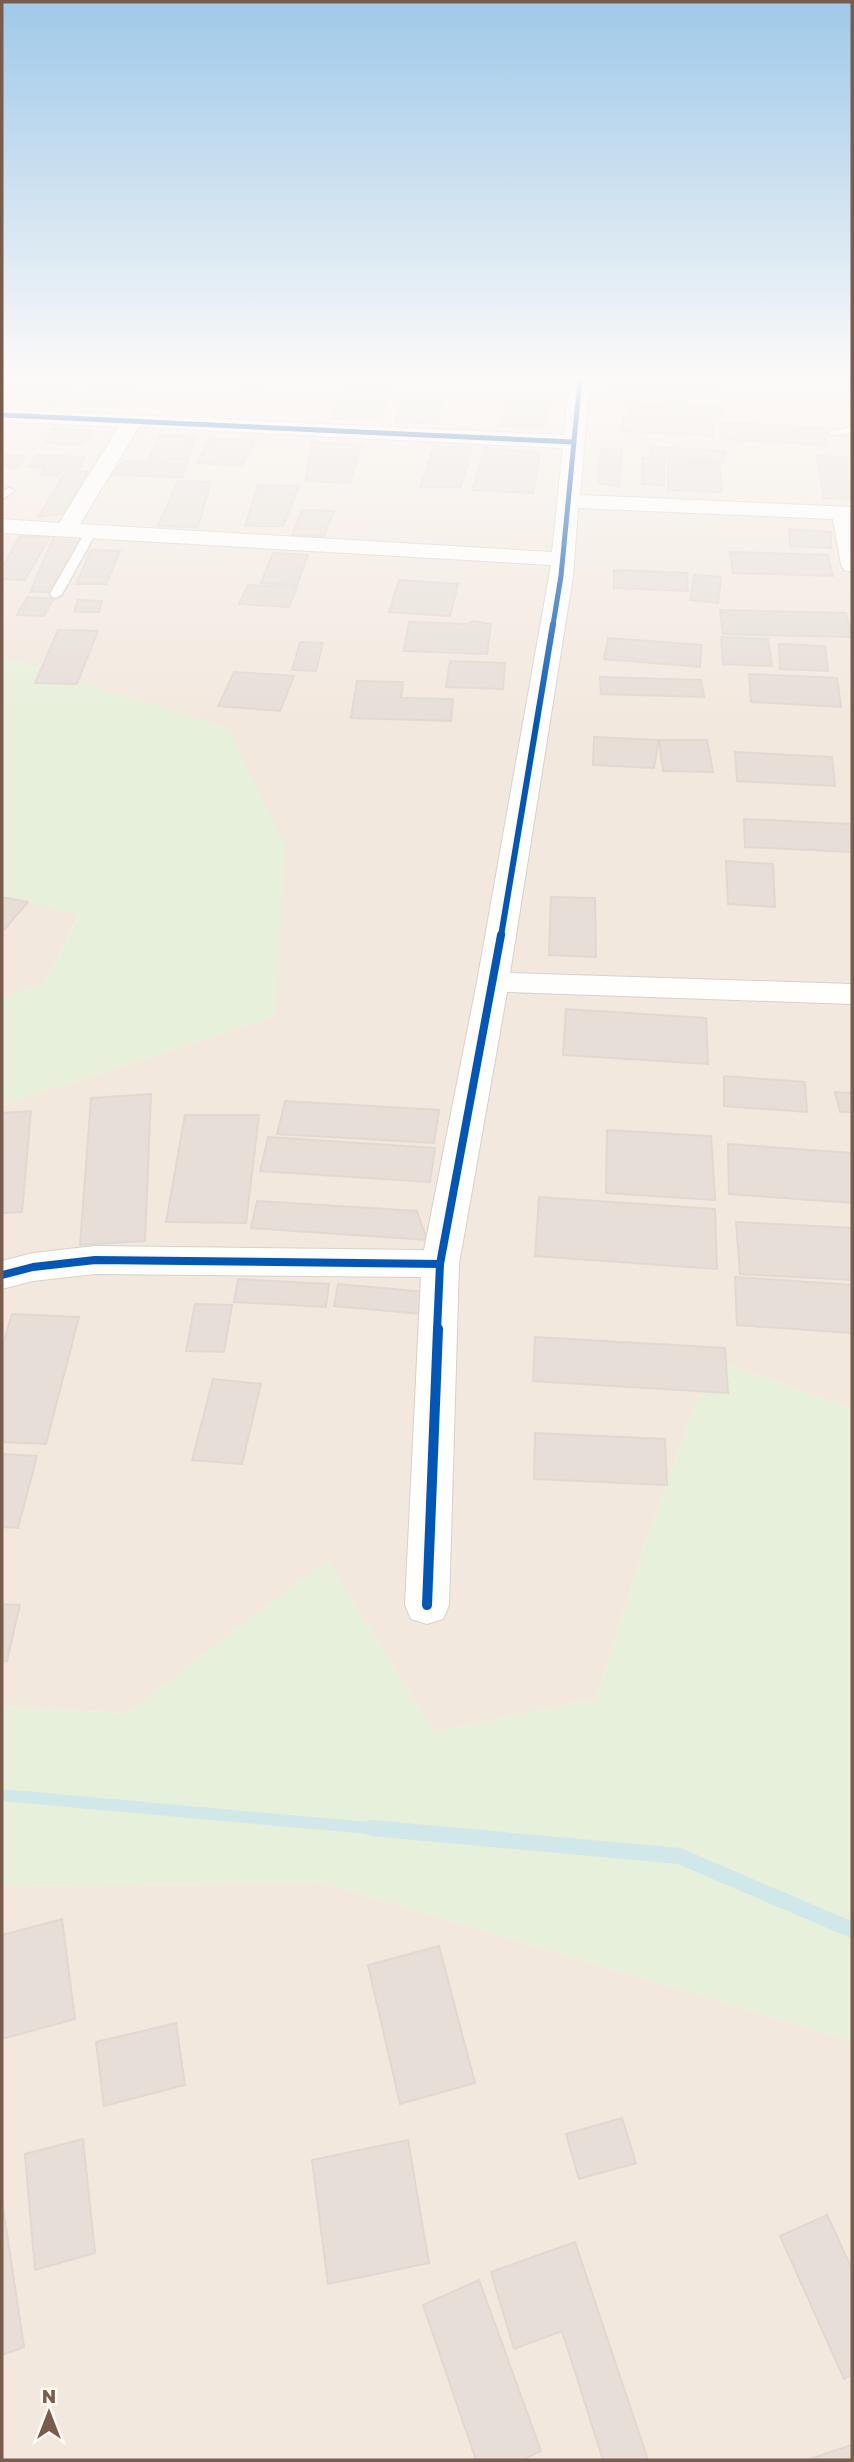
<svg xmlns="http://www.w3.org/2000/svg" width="854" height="2462" font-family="'Golos Text',sans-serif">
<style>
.residential{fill:#f2e8de}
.green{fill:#e7f0db}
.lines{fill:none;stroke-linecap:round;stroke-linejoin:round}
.stream-far1{stroke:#d0e8ea;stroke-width:12}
.stream{stroke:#d0e8ea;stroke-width:16}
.building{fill:#e6ded7;stroke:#e2d8d2;stroke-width:2}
.service-casing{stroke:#d7d1cb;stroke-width:3}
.minor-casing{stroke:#d7d1cb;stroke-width:2}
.tertiary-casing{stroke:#d7d1cb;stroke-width:3}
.service{fill:#fefefd;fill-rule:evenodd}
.minor{fill:#fefefd;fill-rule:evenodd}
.tertiary{fill:#fefefd;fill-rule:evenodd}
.cycleway-far3-casing{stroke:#fffaf3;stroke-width:8}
.cycleway-far2-casing{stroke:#fffaf3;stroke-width:10}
.cycleway-far1-casing{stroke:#fffaf3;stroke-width:12}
.cycleway-casing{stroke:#fffaf3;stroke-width:15}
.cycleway-far3{stroke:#0057b8;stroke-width:5}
.cycleway-far2{stroke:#0057b8;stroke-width:6}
.cycleway-far1{stroke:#0057b8;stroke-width:8}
.cycleway{stroke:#0057b8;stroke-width:10}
</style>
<rect width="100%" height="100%" fill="#f9f5f0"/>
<g class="residential">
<polygon points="2,379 852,379 852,1408 712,1359 646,1540 596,1698 434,1732 327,1560 127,1713 2,1707 2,1105 275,1016 227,728 2,657"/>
<polygon points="2,896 79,914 45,984 2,998"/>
<polygon points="325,1883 852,2041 852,2460 2,2460 2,1886"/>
</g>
<g class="green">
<polygon points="2,657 228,728 286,849 275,1016 2,1105 2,998 45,984 79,915 2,896"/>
<polygon points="712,1359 852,1408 852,2041 325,1883 2,1886 2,1707 127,1713 327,1560 434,1732 596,1698 646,1540"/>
</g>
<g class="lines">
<polyline class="stream-far1" points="2,1795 390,1830"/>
<polyline class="stream" points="371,1828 679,1856 852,1930"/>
</g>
<g class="building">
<polygon points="2,379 36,379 19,404 2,403"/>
<polygon points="40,379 79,379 60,405 22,403"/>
<polygon points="245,379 268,379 260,396 237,395"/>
<polygon points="351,379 402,379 400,383 350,382"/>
<polygon points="412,379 456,379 455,384 411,382"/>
<polygon points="695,379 720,379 722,389 697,389"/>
<polygon points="727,379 769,379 771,385 728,385"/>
<polygon points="98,380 135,382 119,407 81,405"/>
<polygon points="613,386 691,387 693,400 617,398"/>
<polygon points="346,387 392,387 380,420 332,418"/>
<polygon points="508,391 554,394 543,428 501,426"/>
<polygon points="406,393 446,396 436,424 395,422"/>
<polygon points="625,402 723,406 723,418 628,414"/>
<polygon points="623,417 714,421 713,436 622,431"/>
<polygon points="720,422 823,428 827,445 722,439"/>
<polygon points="54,429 91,430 84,444 46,443"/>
<polygon points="160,435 195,437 188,460 149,459"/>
<polygon points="210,438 256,440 242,466 197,463"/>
<polygon points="312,442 361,445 350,483 305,481"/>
<polygon points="434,446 472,447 461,487 420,487"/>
<polygon points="651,447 725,451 724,462 650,457"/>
<polygon points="485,448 540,453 533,493 472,490"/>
<polygon points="601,449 622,449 619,486 598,483"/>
<polygon points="2,455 26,456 18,468 2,467"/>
<polygon points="36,455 85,457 79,469 64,468 59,476 41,475 46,468 28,467"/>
<polygon points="817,456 847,457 852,499 824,498"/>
<polygon points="642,458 664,458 664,485 642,484"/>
<polygon points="123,461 187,463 182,477 112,475"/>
<polygon points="668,461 720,463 722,492 668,490"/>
<polygon points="66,471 88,472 63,514 38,517"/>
<polygon points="178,481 211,482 198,527 158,526"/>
<polygon points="258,485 299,486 283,526 245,526"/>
<polygon points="302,510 334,511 324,536 292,536"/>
<polygon points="789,529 831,532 831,548 790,546"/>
<polygon points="20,536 50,537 25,580 2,579 2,568"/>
<polygon points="54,536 85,536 62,592 30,592"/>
<polygon points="91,550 120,551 106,584 76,584"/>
<polygon points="730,552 828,555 833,576 733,573"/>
<polygon points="273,553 308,555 297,585 261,583"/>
<polygon points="614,570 687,573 688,591 614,588"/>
<polygon points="694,575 721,577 718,603 690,600"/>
<polygon points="399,580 458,584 450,616 389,612"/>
<polygon points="248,585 297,587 289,607 239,604"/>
<polygon points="27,597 53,599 44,616 17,615"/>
<polygon points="78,600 102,601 99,612 74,612"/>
<polygon points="720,610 846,613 852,637 723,634"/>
<polygon points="474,621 491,624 487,654 404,651 409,622 468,624"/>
<polygon points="58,630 98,631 77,684 35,683"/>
<polygon points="721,637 768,639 772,666 723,664"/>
<polygon points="608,638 702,645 700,667 604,659"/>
<polygon points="300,642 323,643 316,671 292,670"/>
<polygon points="779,644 825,646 828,671 780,669"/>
<polygon points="450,661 505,663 503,689 446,687"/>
<polygon points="234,672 294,676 280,711 218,706"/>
<polygon points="749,674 837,678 841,707 751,702"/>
<polygon points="600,677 701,680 704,697 601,694"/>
<polygon points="357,681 403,682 401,698 453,699 451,721 351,718"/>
<polygon points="594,737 659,740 654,768 593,765"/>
<polygon points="659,740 707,740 713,772 663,771"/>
<polygon points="735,752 832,757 835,786 737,781"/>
<polygon points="744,819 851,824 852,852 745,847"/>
<polygon points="726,861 773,864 775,907 728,904"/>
<polygon points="2,897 28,902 3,931 2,931"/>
<polygon points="551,897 595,898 596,957 549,955"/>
<polygon points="566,1009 706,1018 708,1064 563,1055"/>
<polygon points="724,1076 805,1082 807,1112 724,1106"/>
<polygon points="835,1092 852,1093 852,1112 840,1112"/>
<polygon points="151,1094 145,1241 80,1245 91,1098"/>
<polygon points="285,1101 439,1110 434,1143 277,1134"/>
<polygon points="31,1111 22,1212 2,1213 2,1113"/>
<polygon points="185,1115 259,1115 246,1223 166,1222"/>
<polygon points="607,1130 711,1136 715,1200 606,1193"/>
<polygon points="268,1137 435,1148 430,1182 260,1171"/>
<polygon points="728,1144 852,1153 852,1203 729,1194"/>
<polygon points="539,1197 715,1209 717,1269 535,1256"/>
<polygon points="257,1201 417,1211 427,1240 251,1228"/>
<polygon points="736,1222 852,1228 852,1280 740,1274"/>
<polygon points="735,1277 852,1285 852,1333 737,1325"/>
<polygon points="238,1279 329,1284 326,1307 234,1302"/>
<polygon points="338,1284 425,1292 421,1314 334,1306"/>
<polygon points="195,1304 232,1305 224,1352 186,1351"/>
<polygon points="12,1314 79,1317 46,1444 2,1442 2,1347"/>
<polygon points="535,1337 725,1348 728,1393 533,1381"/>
<polygon points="213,1379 261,1384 242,1464 192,1460"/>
<polygon points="535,1433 665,1439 667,1485 534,1479"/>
<polygon points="2,1454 37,1456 18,1528 2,1527"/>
<polygon points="2,1604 20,1605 7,1661 2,1661"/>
<polygon points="62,1919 75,2019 2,2039 2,1935"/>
<polygon points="439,1946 475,2083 400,2104 368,1965"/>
<polygon points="176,2023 185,2085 104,2106 96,2042"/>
<polygon points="622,2118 636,2163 579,2179 566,2134"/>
<polygon points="83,2139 95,2253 35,2270 25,2154"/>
<polygon points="408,2140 429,2263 328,2284 312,2160"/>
<polygon points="2,2201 24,2347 2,2355"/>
<polygon points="827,2215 852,2269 852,2375 844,2379 780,2236"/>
<polygon points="575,2242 648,2460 603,2460 562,2331 514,2349 491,2272"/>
<polygon points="479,2280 541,2451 522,2460 476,2460 423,2305"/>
<polygon points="852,2445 852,2460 807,2460"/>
</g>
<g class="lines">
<defs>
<g id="service">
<polygon points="852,427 852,433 832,435 827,432"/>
<polygon points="9,488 15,491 2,499 2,491"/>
<polygon points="87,529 97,531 62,594 56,598 52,597 50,594"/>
</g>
<path id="minor" d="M570,379H590L580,495L852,507V572L844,570L841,565L833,519L578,508L573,576L510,973L852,984V1004L507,992L459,1264L449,1605L443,1619L427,1624L411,1619L405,1605L421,1277L95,1274L33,1281L2,1289V1261L33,1253L95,1246L424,1250L477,982L551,565L2,533V519L59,523L119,427L2,421V409L564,435ZM139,427L563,448L552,552L80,524Z"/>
<polygon id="tertiary" points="830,379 852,379 852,391 833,383"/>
</defs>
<use href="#service" class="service-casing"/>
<use href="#minor" class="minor-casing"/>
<use href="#tertiary" class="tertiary-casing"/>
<use href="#service" class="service"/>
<use href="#minor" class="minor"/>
<use href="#tertiary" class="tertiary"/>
<defs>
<g id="cycleway-far3">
<polyline points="2,415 574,442"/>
<polyline points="553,625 561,576 580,379"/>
</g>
<polyline id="cycleway-far2" points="501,936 553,624"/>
<g id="cycleway-far1">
<polyline points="2,1275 33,1267 95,1260 440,1264"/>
<polyline points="437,1331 440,1264 501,935"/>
</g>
<polyline id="cycleway" points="427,1605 438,1329"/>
</defs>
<use href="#cycleway-far3" class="cycleway-far3-casing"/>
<use href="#cycleway-far2" class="cycleway-far2-casing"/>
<use href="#cycleway-far1" class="cycleway-far1-casing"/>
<use href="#cycleway" class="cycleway-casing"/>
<use href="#cycleway-far3" class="cycleway-far3"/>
<use href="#cycleway-far2" class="cycleway-far2"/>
<use href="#cycleway-far1" class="cycleway-far1"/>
<use href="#cycleway" class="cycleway"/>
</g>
<linearGradient id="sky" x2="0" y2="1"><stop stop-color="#9ec9e9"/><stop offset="0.52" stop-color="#fcfaf8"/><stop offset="1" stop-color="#fcfaf8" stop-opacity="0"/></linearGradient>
<rect width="854" height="724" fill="url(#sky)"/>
<rect width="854" height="2462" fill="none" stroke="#7a5c4d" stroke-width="7"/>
<g transform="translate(49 2413)" stroke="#fffaf3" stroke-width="5" paint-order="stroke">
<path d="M0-5L12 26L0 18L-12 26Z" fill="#7a5c4d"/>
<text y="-10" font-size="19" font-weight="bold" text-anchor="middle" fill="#7a5c4d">N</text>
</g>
</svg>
